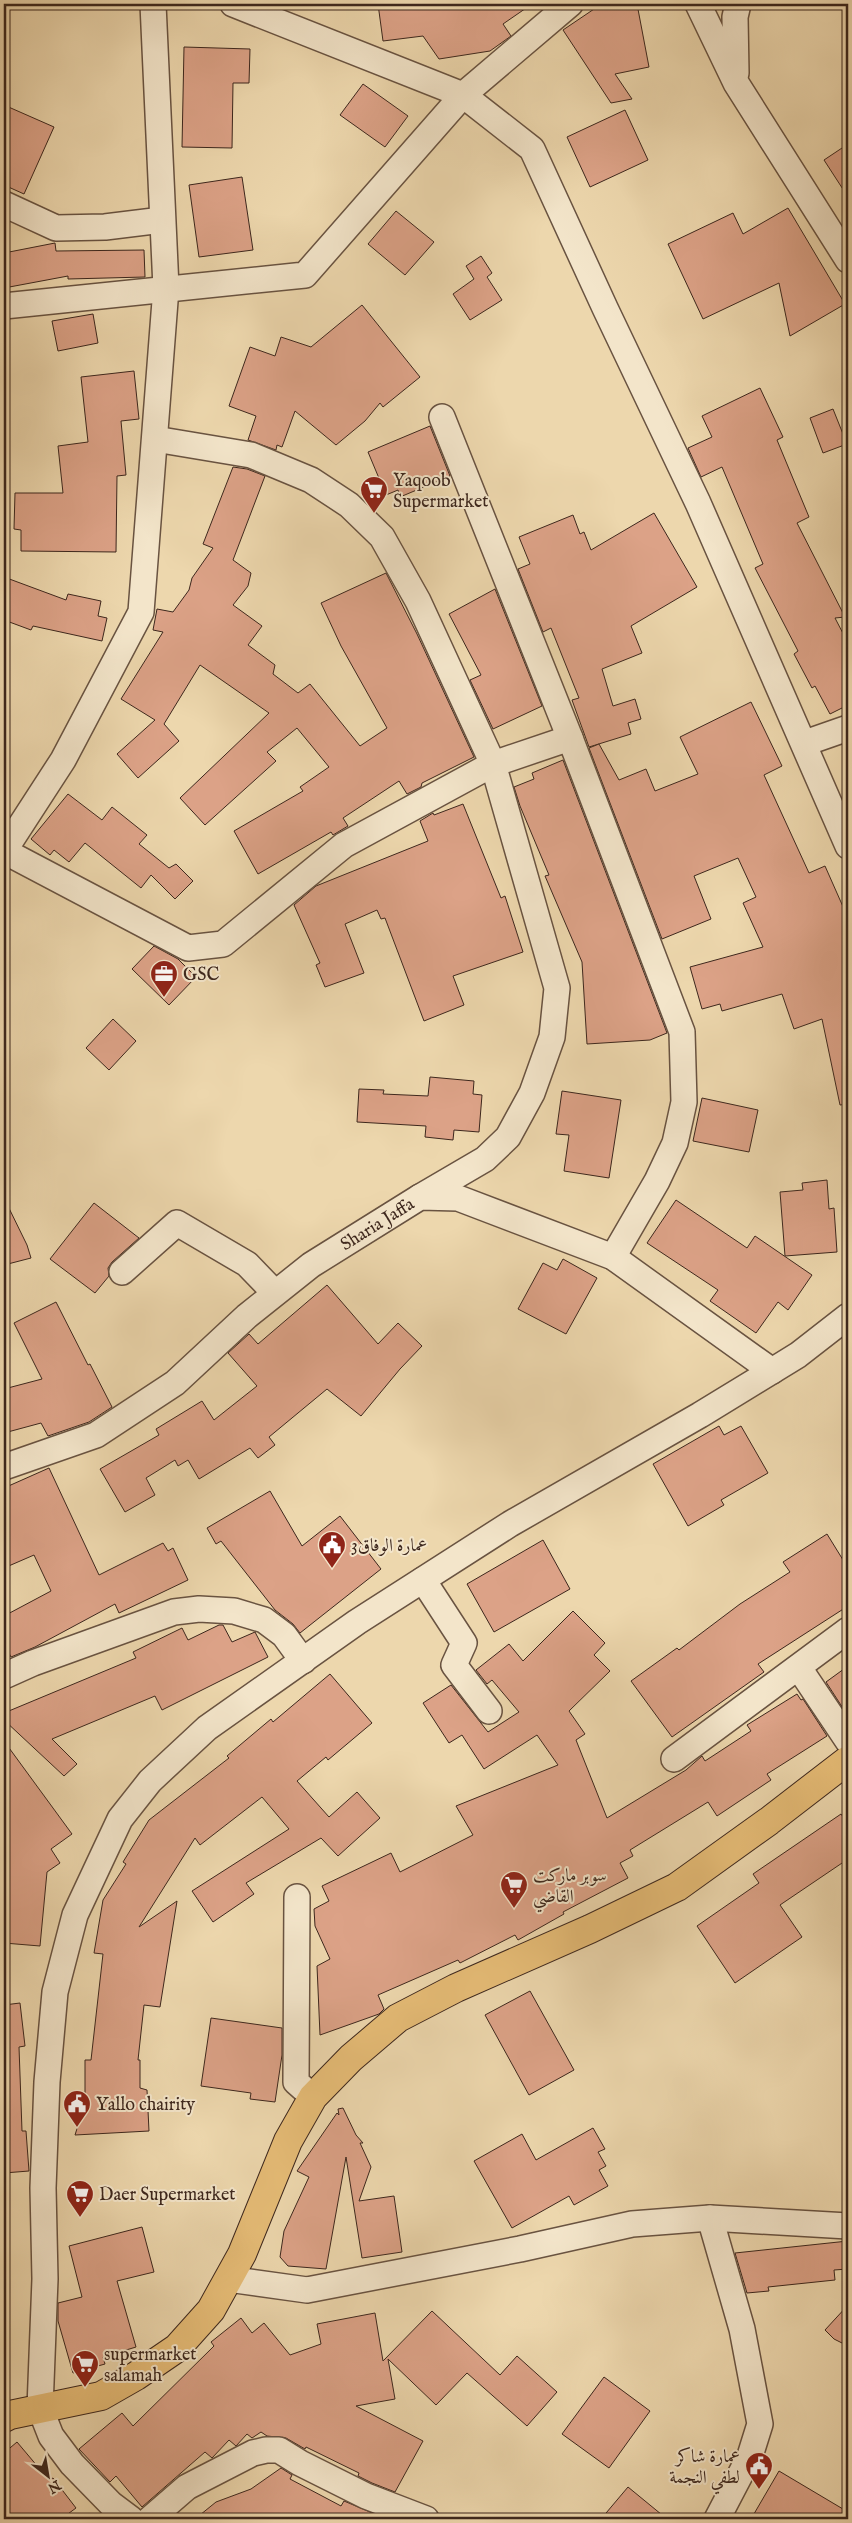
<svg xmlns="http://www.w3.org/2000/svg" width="852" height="2523" font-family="'IM FELL English',Amiri,serif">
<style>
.building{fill:#dca287;stroke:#3d271d}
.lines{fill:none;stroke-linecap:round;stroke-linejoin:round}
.minor-casing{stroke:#695341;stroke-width:28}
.major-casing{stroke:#3d271d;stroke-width:30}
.minor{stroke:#f3e5ca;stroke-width:25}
.major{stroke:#e6bc76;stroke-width:28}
.labels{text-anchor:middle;stroke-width:4;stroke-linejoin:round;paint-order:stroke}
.poi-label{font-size:18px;fill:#3d271d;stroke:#f3e5ca;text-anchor:start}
.street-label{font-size:18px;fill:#3d271d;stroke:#f3e5ca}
</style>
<rect width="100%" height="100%" fill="#edd7ad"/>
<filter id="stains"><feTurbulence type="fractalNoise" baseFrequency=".004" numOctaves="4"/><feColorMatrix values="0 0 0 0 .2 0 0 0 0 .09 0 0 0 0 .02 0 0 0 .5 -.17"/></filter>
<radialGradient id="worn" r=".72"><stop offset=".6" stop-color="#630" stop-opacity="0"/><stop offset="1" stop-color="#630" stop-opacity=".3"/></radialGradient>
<g class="building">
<polygon points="378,4 532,4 503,24 511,36 490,51 439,59 423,36 383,41"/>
<polygon points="605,4 637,4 649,67 615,74 632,99 611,103 563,30 600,5"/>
<polygon points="184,47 250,49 249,83 233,83 232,148 182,147"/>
<polygon points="363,84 408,116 385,147 340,115"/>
<polygon points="4,105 54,127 24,194 4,185"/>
<polygon points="625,110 648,160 590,187 567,137"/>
<polygon points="848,144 848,197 824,160"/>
<polygon points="242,177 253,250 199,257 189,185"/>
<polygon points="788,208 845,304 790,336 779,283 703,319 668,244 733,213 743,234"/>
<polygon points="396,211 434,242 405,275 368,244"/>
<polygon points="55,243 56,251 144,250 145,277 68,279 68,276 4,288 4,253"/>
<polygon points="481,256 492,273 487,277 502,300 470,320 453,294 474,279 466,266"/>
<polygon points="362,305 420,377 383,407 380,403 365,421 336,445 295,411 282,447 277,445 276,450 248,440 256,416 229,406 250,347 275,356 281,337 311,347"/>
<polygon points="93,314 98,343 58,351 52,321"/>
<polygon points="134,371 139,419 121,421 126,475 117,476 116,552 21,551 21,530 14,529 15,493 63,493 58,446 88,442 81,377"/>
<polygon points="760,388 783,437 777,440 809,517 797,523 845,617 835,618 848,643 848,705 830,714 815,686 812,688 794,654 798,651 755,568 763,564 722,467 701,477 688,448 712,437 702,416"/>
<polygon points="833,409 847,444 823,453 810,418"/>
<polygon points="430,426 450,476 400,497 398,490 386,495 368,452"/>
<polygon points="233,467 247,469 265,476 233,560 251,573 248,586 233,605 262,626 248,645 275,665 273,674 298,693 310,684 360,746 387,728 341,646 321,603 386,573 417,634 474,757 422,783 421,787 407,794 399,781 343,818 348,826 333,835 331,832 258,874 234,831 303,791 300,787 329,767 297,728 267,752 276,761 205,825 180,798 269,713 200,665 164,724 179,741 138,778 117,754 155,720 121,699 163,632 153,630 157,609 173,612 189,590 192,578 213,548 203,544"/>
<polygon points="654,513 697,587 631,626 642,653 602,669 613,706 635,699 641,719 628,723 631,734 589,747 572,700 579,698 551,628 543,632 518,569 530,564 519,537 573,515 580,534 584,532 591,550"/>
<polygon points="4,577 66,600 68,594 101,601 98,616 107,618 102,641 33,626 31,630 4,620"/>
<polygon points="495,589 542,706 493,729 470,680 481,675 449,614"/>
<polygon points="751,702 782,766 764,775 809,873 825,866 848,918 848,1104 840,1105 822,1019 794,1029 782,994 722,1011 720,1004 702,1009 690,967 763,947 743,903 756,897 738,858 694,876 711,919 662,939 589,748 599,744 619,780 646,769 655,791 698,774 680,737"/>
<polygon points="563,760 667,1033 650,1040 587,1044 582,962 545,876 549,875 520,806 514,787 534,779 532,773"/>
<polygon points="68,794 102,820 112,807 147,835 139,844 169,868 176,864 193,881 175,899 151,875 141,888 85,843 69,862 54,850 50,855 31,839"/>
<polygon points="463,804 501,898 505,896 523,952 453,976 464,1005 424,1021 385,918 381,919 377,910 345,924 364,973 325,987 316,965 320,963 294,905 316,886 428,841 420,821 433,813 434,815"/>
<polygon points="154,946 178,959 196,977 169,1005 132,969"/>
<polygon points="113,1019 136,1041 109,1070 86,1048"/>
<polygon points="430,1077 474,1081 473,1094 482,1095 479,1132 454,1130 453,1140 425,1137 426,1126 357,1122 359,1089 384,1090 383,1094 428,1096"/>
<polygon points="562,1091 621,1100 609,1178 564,1171 569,1135 556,1134"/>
<polygon points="702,1098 758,1110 749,1152 693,1141"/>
<polygon points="827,1180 829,1209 834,1208 837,1252 785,1256 780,1192 803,1190 802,1183"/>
<polygon points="4,1198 27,1245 31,1258 4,1265"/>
<polygon points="676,1200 747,1248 755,1236 812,1275 788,1310 778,1302 756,1333 710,1301 718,1290 647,1243"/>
<polygon points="94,1203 139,1238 112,1262 108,1268 109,1276 95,1293 50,1259"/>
<polygon points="563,1259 597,1278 566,1334 518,1309 543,1263 557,1270"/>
<polygon points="327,1285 378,1344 398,1323 422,1346 400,1369 361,1416 327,1389 269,1437 275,1445 258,1458 250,1448 199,1479 188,1460 178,1466 175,1460 146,1478 155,1495 125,1512 100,1469 159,1435 156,1429 202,1401 214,1420 257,1386 228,1353 249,1334 258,1344"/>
<polygon points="56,1302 88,1365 90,1364 112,1407 89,1422 48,1436 41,1423 4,1433 4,1389 42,1379 14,1323"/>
<polygon points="719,1426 724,1435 741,1426 768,1473 721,1500 724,1505 688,1526 653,1464"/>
<polygon points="49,1468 99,1575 163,1543 168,1551 173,1548 188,1580 119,1613 115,1604 35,1647 11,1657 4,1644 4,1616 51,1591 34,1555 4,1568 4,1488"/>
<polygon points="270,1491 302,1546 340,1516 381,1569 300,1633 293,1624 275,1610 221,1541 216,1544 207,1528"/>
<polygon points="827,1534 848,1568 848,1606 758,1664 764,1672 672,1737 631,1681 677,1648 679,1650 740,1604 790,1572 783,1562"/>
<polygon points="543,1540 570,1589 494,1632 467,1584"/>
<polygon points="573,1611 605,1643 594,1655 610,1671 569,1711 585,1734 576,1740 607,1818 686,1770 702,1756 705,1761 751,1731 747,1725 797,1694 801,1700 803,1699 827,1736 767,1774 771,1780 717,1816 708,1802 630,1850 633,1856 620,1863 628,1878 563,1912 564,1914 518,1940 515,1935 460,1963 458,1960 378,1995 384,2009 379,2014 320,2035 317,1966 330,1959 315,1926 314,1909 329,1901 322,1886 391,1853 400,1872 473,1835 456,1806 558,1765 537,1735 484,1769 462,1735 449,1743 423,1703 451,1685 488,1732 519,1712 492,1680 487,1684 476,1670 509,1644 523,1661"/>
<polygon points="219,1625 223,1625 232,1642 255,1632 268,1657 162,1710 155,1696 52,1739 77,1764 64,1776 4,1720 4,1713 136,1658 133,1652 182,1628 188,1640"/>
<polygon points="848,1666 848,1716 826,1682"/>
<polygon points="330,1674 372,1723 328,1760 326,1757 297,1781 329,1817 357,1792 380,1818 338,1856 321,1838 246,1883 254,1894 213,1922 192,1891 289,1829 262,1797 200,1845 195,1838 139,1927 177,1901 160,2007 144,2005 138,2060 140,2060 140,2088 147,2090 149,2131 75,2135 85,2103 85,2060 91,2060 103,1954 94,1953 103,1900 126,1864 123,1862 149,1820 229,1758 227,1756 271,1719 273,1722"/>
<polygon points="4,1741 72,1834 51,1849 60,1863 47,1872 40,1946 4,1943"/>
<polygon points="841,1814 848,1824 848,1859 780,1905 802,1937 735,1983 697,1926 759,1883 753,1874"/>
<polygon points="530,1991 574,2070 529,2095 485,2015"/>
<polygon points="20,2003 25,2046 19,2047 22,2131 26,2131 29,2171 4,2173 4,2005"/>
<polygon points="211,2018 282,2028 282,2055 275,2102 250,2099 251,2093 201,2086"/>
<polygon points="343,2108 356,2135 363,2143 360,2143 371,2167 359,2201 394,2196 402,2252 362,2258 346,2157 326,2269 288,2266 280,2257 284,2231 309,2177 297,2171 337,2113 339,2115 338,2109"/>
<polygon points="593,2128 605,2149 598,2152 606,2166 599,2170 608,2186 574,2205 569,2196 512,2228 474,2161 522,2134 536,2160"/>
<polygon points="142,2227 154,2272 117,2281 136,2347 103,2357 105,2364 73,2373 58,2321 58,2303 82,2297 69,2246"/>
<polygon points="848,2241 848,2269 834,2270 835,2280 768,2287 769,2291 747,2293 735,2253"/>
<polygon points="848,2305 848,2346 834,2339 825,2330"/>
<polygon points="432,2311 500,2375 517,2356 557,2392 527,2426 467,2373 436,2405 388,2359 395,2399 356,2406 423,2441 395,2492 372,2483 358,2476 359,2473 306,2447 305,2449 286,2438 267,2436 261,2432 252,2438 247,2434 236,2446 229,2440 212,2458 205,2452 142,2507 116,2476 110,2482 79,2449 122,2413 133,2426 214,2346 211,2342 241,2318 252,2333 264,2323 290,2355 321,2344 317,2324 375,2313 383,2361"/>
<polygon points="604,2377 650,2411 609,2468 562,2434"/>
<polygon points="17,2442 49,2480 53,2478 76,2508 61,2519 10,2519 4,2511 4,2453"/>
<polygon points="281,2468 292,2475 290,2479 341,2506 344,2501 382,2517 381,2519 195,2519 216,2502 251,2489"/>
<polygon points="779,2471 848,2512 848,2519 751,2519"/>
<polygon points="628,2487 667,2519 601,2519"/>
</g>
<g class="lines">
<defs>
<g id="minor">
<polyline points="233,4 463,95 532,149 605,308 698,503 848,846"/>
<polyline points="698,4 736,83 848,260"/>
<polyline points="736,73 735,17 738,4"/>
<polyline points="4,204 56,228 105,227 162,220"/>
<polyline points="4,306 305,275 463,95 570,4"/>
<polyline points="442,417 570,738"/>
<polyline points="155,439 251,455 311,480 349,505 382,537 418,601 493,764 557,988 552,1037 532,1093 508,1137 485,1159 420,1197"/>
<polyline points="805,743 848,728"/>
<polyline points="4,851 188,948 223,944 344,845 493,764 570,738 682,1032 684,1102 675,1143 657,1181 613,1257"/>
<polyline points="4,851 63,760 141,612 166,288 153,4"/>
<polyline points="122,1272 177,1223 247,1264 275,1293"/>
<path id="s1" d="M4,1467L96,1435L175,1383L247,1316L311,1265L420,1197L458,1198L613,1257L772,1371"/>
<polyline points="423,1580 464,1643 454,1665 489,1711"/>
<polyline points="799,1668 848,1741"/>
<polyline points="4,1676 33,1663 174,1612 199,1609 234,1611 264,1620 284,1635 303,1661"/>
<polyline points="674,1759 848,1630"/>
<polyline points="297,1897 296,2082 313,2097"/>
<polyline points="710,2218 742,2329 760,2424 750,2456 717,2519"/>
<polyline points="228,2279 307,2290 520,2249 632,2224 710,2218 848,2226"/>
<polyline points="131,2519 111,2504 72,2464 51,2436 40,2408 45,2279 43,2188 47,2082 55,1992 75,1915 120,1819 150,1781 207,1728 357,1622 510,1524 700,1415 798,1355 848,1316"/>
<polyline points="150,2519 187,2487 253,2453 266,2450 279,2450 300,2463 366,2496 426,2519"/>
</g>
<polyline id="major" points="4,2418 10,2415 101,2396 136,2376 177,2348 211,2310 242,2254 288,2141 313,2097 351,2058 398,2018 456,1988 590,1929 677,1887 769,1821 848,1760"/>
</defs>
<use href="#minor" class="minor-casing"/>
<use href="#major" class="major-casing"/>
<use href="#minor" class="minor"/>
<use href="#major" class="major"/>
</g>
<defs>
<symbol id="supermarket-pin" viewBox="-11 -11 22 30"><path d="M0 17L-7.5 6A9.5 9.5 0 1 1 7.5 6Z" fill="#8f2418" stroke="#f3e5ca"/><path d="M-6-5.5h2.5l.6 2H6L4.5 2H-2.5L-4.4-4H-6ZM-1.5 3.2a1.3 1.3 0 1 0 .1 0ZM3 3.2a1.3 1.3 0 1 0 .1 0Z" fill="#fff"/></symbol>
<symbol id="office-pin" viewBox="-11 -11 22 30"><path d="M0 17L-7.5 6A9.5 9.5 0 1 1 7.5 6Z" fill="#8f2418" stroke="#f3e5ca"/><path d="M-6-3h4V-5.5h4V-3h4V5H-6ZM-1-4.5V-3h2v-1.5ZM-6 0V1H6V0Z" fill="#fff"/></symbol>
<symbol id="civic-pin" viewBox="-11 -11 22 30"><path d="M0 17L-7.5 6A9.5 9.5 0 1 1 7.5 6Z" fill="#8f2418" stroke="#f3e5ca"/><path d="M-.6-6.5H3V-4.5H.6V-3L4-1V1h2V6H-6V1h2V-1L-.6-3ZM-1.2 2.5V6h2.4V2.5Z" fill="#fff"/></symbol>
</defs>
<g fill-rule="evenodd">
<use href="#supermarket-pin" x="358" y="474" width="32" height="43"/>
<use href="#office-pin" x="148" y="958" width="32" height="43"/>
<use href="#civic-pin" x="316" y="1529" width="32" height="43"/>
<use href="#supermarket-pin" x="498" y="1869" width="32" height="43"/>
<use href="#civic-pin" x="61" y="2088" width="32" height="43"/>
<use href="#supermarket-pin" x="64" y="2178" width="32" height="43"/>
<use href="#supermarket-pin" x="69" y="2348" width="32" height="43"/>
<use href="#civic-pin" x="743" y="2450" width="32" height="43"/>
</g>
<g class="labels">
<g class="poi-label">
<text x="393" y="486">Yaqoob<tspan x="393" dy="21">Supermarket</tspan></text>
<text x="183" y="980">GSC</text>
<text x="351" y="1551">عمارة الوفاق3</text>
<text x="533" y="1881">سوبر ماركت<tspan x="533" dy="21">القاضي</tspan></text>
<text x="96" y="2110">Yallo chairity</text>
<text x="99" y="2200">Daer Supermarket</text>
<text x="104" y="2360">supermarket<tspan x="104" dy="21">salamah</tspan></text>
<text x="740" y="2462" text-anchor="end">عمارة شاكر<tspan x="740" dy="21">لطفي النجمة</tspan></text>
</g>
<g class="street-label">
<text dy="6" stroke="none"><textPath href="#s1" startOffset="450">Sharia Jaffa</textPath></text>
</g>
</g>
<rect width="852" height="2523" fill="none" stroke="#edd7ad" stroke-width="20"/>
<rect x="5" y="5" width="842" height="2513" fill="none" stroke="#3d271d" stroke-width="2.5"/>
<rect x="10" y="10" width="832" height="2503" fill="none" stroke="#3d271d"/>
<g transform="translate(48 2476) rotate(149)" stroke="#f3e5ca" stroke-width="4" paint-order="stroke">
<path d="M0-4L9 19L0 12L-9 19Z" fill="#3d271d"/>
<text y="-8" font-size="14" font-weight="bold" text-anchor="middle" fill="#3d271d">N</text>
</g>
<rect width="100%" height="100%" filter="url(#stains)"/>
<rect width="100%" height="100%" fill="url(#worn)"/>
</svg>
